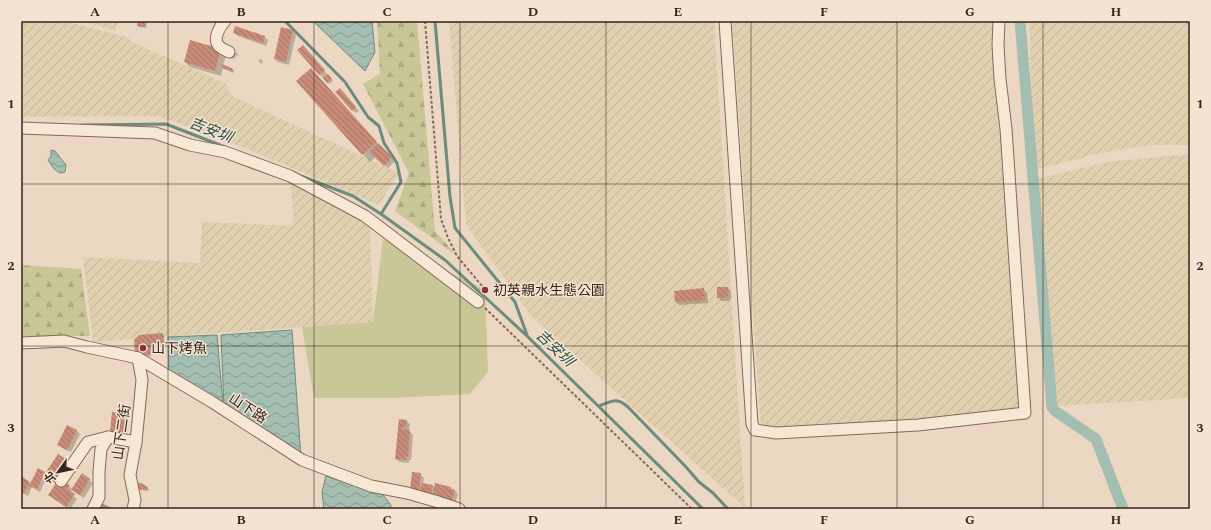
<svg xmlns="http://www.w3.org/2000/svg" width="1211" height="530" font-family="Spectral,'Noto Sans TC',serif">
<style>
.farmland{fill:url(#farmland-furrows)}
.forest{fill:url(#forest-firs)}
.park{fill:#c9c697}
.water{fill:url(#water-waves);stroke:#6c8c7e}
.shadow{fill:#0003}
.lines{fill:none;stroke-linecap:round;stroke-linejoin:round}
.stream{stroke:#6c8c7e;stroke-width:3}
.canal{stroke:#a4bfb2;stroke-width:11}
.building{fill:url(#building-back-hatch)}
.minor-casing{stroke:#85695a;stroke-width:13}
.path{stroke:#85695a;stroke-width:2;stroke-dasharray:3 2;stroke-linecap:butt}
.minor{stroke:#f7e7d5;stroke-width:11}
.grid{fill:none;stroke:#35251e;stroke-width:1;stroke-opacity:0.55}
.poi-dot{fill:#912d40;stroke:#f4e3d1;stroke-width:1.5}
.labels{text-anchor:middle;stroke-width:3;stroke-linejoin:round;paint-order:stroke}
.poi-label{font-size:14px;fill:#35251e;stroke:#f4e3d1;text-anchor:start}
.street-label{font-size:14px;fill:#35251e;stroke:#f4e3d1}
.water-label{font-size:15px;font-style:italic;fill:#2d544b;stroke:#f4e3d1}
.neatline{fill:none;stroke:#35251e;stroke-width:1.5}
.grid-label{font-size:13px;text-anchor:middle;font-weight:bold;fill:#35251e}
</style>
<defs>
<pattern id="farmland-furrows" width="10" height="10" patternUnits="userSpaceOnUse"><rect width="10" height="10" fill="#e1d0b0"/><path d="M-1 1l2-2M0 10L10 0M9 11l2-2" fill="none" stroke="#c2b297"/></pattern>
<pattern id="forest-firs" width="22" height="20" patternUnits="userSpaceOnUse"><rect width="22" height="20" fill="#c9c697"/><path d="M5 1l3.5 6h-7zM16 11l3.5 6h-7z" fill="#adaa82"/></pattern>
<pattern id="water-waves" width="16" height="10" patternUnits="userSpaceOnUse"><rect width="16" height="10" fill="#a4bfb2"/><path d="M0 5q4-4 8 0t8 0" fill="none" stroke="#869b90"/></pattern>
<pattern id="building-back-hatch" width="6" height="6" patternUnits="userSpaceOnUse"><rect width="6" height="6" fill="#c98c79"/><path d="M-1 5l2 2M0 0l6 6M5-1l2 2" fill="none" stroke="#a47263"/></pattern>
</defs>
<rect width="100%" height="100%" fill="#ecd8c2"/>
<g class="farmland">
<polygon points="21,21 65,21 129,38 132,42 225,83 232,96 399,173 379,205 245,148 158,116 21,117"/>
<polygon points="83,21 118,21 116,31"/>
<polygon points="449,21 714,21 745,508 533,318 466,225"/>
<polygon points="732,21 996,21 1025,413 761,431"/>
<polygon points="1029,21 1190,21 1190,145 1149,145 1101,153 1034,170"/>
<polygon points="1177,155 1190,155 1190,398 1056,406 1036,179 1107,162"/>
<polygon points="290,176 370,227 373,322 93,342 83,257 200,263 202,222 294,226"/>
</g>
<g class="forest">
<polygon points="377,21 417,21 435,231 457,256 395,211 409,173 363,84 380,74"/>
<polygon points="21,265 81,269 90,336 21,336"/>
</g>
<polygon class="park" points="383,239 485,290 488,372 470,394 395,398 314,398 302,327 373,322"/>
<g class="water">
<polygon points="313,21 372,21 375,52 365,71"/>
<polygon points="51,150 55,151 66,165 65,172 60,173 54,169 48,160 51,156"/>
<polygon points="292,330 301,458 224,406 221,335"/>
<polygon points="217,335 223,404 169,373 168,337"/>
<polygon points="326,476 383,495 391,505 391,509 324,509 322,492"/>
</g>
<g class="shadow">
<polygon points="139,21 146,21 147,22 146,28 139,27 138,25"/>
<polygon points="282,29 293,31 296,35 289,65 278,62 275,59"/>
<polygon points="234,33 264,37 268,40 266,46 238,36"/>
<polygon points="191,41 237,53 239,56 236,55 235,59 228,58 226,56 223,65 233,69 234,71 233,73 223,67 221,76 190,67 185,62"/>
<polygon points="306,50 333,81 329,84 319,74"/>
<polygon points="259,59 263,61 262,64 259,62"/>
<polygon points="318,77 379,145 395,161 388,168 376,157 370,162 298,81"/>
<polygon points="343,92 359,111 356,113 352,110"/>
<polygon points="728,288 731,292 731,299 729,299 729,301 721,301 718,297"/>
<polygon points="703,289 707,293 708,303 679,305 676,302 675,292"/>
<polygon points="162,334 164,336 165,344 152,344 151,356 144,357 136,353"/>
<polygon points="125,414 128,417 127,436 115,435 111,431"/>
<polygon points="399,420 406,421 410,424 409,431 413,435 411,460 409,460 409,463 400,462 396,459"/>
<polygon points="68,426 77,431 80,434 71,452 62,448 58,444"/>
<polygon points="44,473 60,485 69,486 73,490 82,475 93,483 84,498 76,493 72,489 70,493 77,499 70,509 68,509 50,495 57,484 47,477 40,492 32,487 28,496 21,492 21,477 31,484"/>
<polygon points="420,474 424,478 423,484 433,486 435,488 451,488 454,490 458,494 455,504 414,494"/>
<polygon points="147,488 149,489 148,491 140,490 139,489"/>
</g>
<g class="lines">
<g class="stream">
<polyline points="285,21 345,82 368,117 379,126 384,143 397,163 401,182 381,214"/>
<polyline points="435,21 450,197 455,228 515,302 527,335"/>
<polyline points="81,125 166,124 225,147"/>
<polyline points="301,176 353,196 381,214 445,260 527,336 703,509"/>
<path d="M599,406C613,401 616,397 628,407L686,467L699,482L713,493L728,509"/>
</g>
<polyline class="canal" points="1020,21 1052,407 1055,411 1096,439 1123,509"/>
</g>
<g class="building">
<polygon points="138,21 146,21 145,27 137,26"/>
<polygon points="235,26 265,36 263,43 233,33"/>
<polygon points="281,27 293,30 286,62 274,59"/>
<polygon points="190,40 221,49 215,71 184,62"/>
<polygon points="303,45 325,70 319,75 297,50"/>
<polygon points="223,64 233,69 232,72 222,68"/>
<polygon points="311,68 377,142 362,155 296,81"/>
<polygon points="328,74 332,79 327,83 323,78"/>
<polygon points="340,88 356,107 352,111 335,92"/>
<polygon points="378,143 392,157 384,166 369,152"/>
<polygon points="717,287 728,287 728,296 726,296 726,298 717,298"/>
<polygon points="704,288 705,300 675,302 674,291"/>
<polygon points="163,333 164,343 151,343 150,354 141,356 135,354 134,340 139,335"/>
<polygon points="112,412 125,413 124,433 110,432"/>
<polygon points="399,419 407,420 406,427 402,427 402,429 410,430 408,457 406,457 406,460 395,459"/>
<polygon points="67,425 77,430 67,450 57,445"/>
<polygon points="58,454 69,461 55,483 44,475"/>
<polygon points="38,468 45,472 37,489 29,486"/>
<polygon points="412,472 421,473 419,492 410,491"/>
<polygon points="82,473 90,479 80,495 71,490"/>
<polygon points="21,476 30,482 24,493 21,491"/>
<polygon points="57,482 65,482 70,485 67,489 75,494 66,507 48,495"/>
<polygon points="139,482 148,487 147,490 137,489"/>
<polygon points="422,483 433,485 431,495 420,492"/>
<polygon points="435,483 451,487 451,489 455,490 452,501 432,496"/>
<polygon points="99,502 114,509 97,509"/>
</g>
<g class="lines">
<defs>
<g id="minor">
<path d="M225,21C220,26 213,38 218,45C220,48 225,50 229,52"/>
<polyline points="725,21 752,424 755,430 776,433 918,425 1025,413 1006,129 1000,79 998,45 999,21"/>
<polyline points="21,128 155,133 190,145 225,152 290,176 365,216 478,302"/>
<polyline points="21,343 64,341 87,347 138,358 212,402 302,460 371,486 407,493 435,501 459,509"/>
<polyline points="61,481 88,442 108,437"/>
<polyline points="93,509 99,497 99,471 101,449 108,437 136,442"/>
<polyline points="133,509 135,500 130,475 136,442 142,380 138,358"/>
</g>
</defs>
<use href="#minor" class="minor-casing"/>
<g class="path">
<polyline points="425,21 441,219 448,238 457,256 487,292 484,295"/>
<polyline points="485,308 692,509"/>
</g>
<use href="#minor" class="minor"/>
</g>
<path class="grid" d="M168,21V509M314,21V509M460,21V509M606,21V509M751,21V509M897,21V509M1043,21V509M21,184H1190M21,346H1190"/>
<g class="poi-dot">
<circle cx="485" cy="290" r="4"/>
<circle cx="143" cy="348" r="4"/>
</g>
<g class="labels">
<g class="poi-label">
<text x="493" y="295">初英親水生態公園</text>
<text x="151" y="353">山下烤魚</text>
</g>
<g class="street-label">
<text transform="translate(248 408) rotate(33)" y="5">山下路</text>
<text transform="translate(121 432) rotate(-82)" y="5">山下二街</text>
</g>
<g class="water-label">
<text transform="translate(211 130) rotate(21)" y="5">吉安圳</text>
<text transform="translate(555 348) rotate(44)" y="5">吉安圳</text>
</g>
</g>
<rect width="1211" height="530" fill="none" stroke="#f4e3d1" stroke-width="44"/>
<g transform="translate(58 472) rotate(237)" stroke="#f4e3d1" stroke-width="3" paint-order="stroke">
<path d="M0-3L7 15L0 10L-7 15Z" fill="#35251e"/>
<text y="-6" font-size="11" font-weight="bold" text-anchor="middle" fill="#35251e">北</text>
</g>
<rect x="22" y="22" width="1167" height="486" class="neatline"/>
<g class="grid-label">
<text x="95" y="16">A</text>
<text x="241" y="16">B</text>
<text x="387" y="16">C</text>
<text x="533" y="16">D</text>
<text x="678" y="16">E</text>
<text x="824" y="16">F</text>
<text x="970" y="16">G</text>
<text x="1116" y="16">H</text>
<text x="11" y="108">1</text>
<text x="1200" y="108">1</text>
<text x="11" y="270">2</text>
<text x="1200" y="270">2</text>
<text x="11" y="432">3</text>
<text x="1200" y="432">3</text>
<text x="95" y="524">A</text>
<text x="241" y="524">B</text>
<text x="387" y="524">C</text>
<text x="533" y="524">D</text>
<text x="678" y="524">E</text>
<text x="824" y="524">F</text>
<text x="970" y="524">G</text>
<text x="1116" y="524">H</text>
</g>
</svg>
